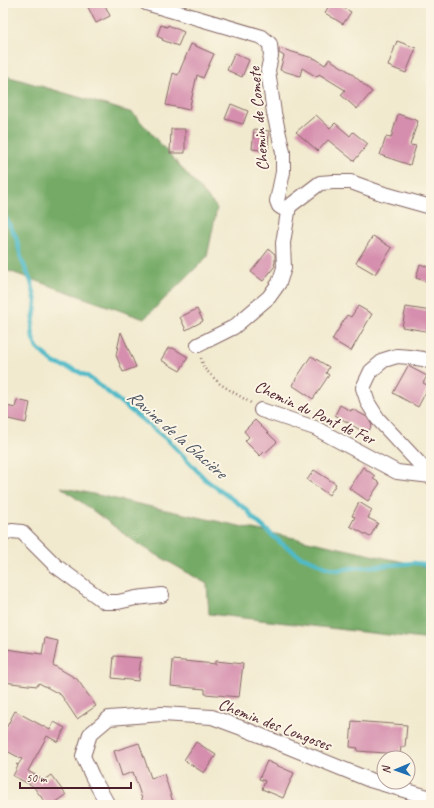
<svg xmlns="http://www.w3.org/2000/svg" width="434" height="808" font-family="Caveat,sans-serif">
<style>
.forest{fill:#75aa66;stroke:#606448}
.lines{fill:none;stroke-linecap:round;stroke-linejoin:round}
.stream{stroke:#4ebac8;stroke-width:4.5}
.building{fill:#d58ead}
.minor-casing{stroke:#846664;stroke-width:16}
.path{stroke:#846664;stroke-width:2.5;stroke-dasharray:1 3;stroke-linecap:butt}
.minor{stroke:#fff;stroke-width:14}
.labels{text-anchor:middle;stroke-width:4;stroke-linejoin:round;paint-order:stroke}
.street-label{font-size:17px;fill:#4a1f2b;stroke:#fcf5e5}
.water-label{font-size:18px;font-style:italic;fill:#4b5562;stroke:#fcf5e5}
</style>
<rect width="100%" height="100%" fill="#fcf5e5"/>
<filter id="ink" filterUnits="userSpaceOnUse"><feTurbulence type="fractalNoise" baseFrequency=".025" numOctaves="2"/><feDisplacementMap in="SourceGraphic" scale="8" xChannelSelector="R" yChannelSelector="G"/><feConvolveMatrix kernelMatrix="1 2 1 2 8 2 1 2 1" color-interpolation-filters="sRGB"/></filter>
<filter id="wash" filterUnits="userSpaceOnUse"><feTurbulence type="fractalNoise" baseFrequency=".012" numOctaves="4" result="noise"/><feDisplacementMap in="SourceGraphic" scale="16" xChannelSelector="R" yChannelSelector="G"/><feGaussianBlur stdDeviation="0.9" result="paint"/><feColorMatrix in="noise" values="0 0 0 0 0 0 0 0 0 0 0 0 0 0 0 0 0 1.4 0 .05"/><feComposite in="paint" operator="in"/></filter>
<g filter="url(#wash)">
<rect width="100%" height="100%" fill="#f1eacf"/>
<g class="forest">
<polygon points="3,75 133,113 217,208 207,257 144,319 3,269"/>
<polygon points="61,487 431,568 431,640 209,614 207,584 138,544"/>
</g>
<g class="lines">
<polyline class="stream" points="3,213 16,237 22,261 31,281 36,302 35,311 32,327 33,339 37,348 54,363 75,370 87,376 99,385 169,441 206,480 221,491 235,501 247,510 253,518 281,543 300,556 316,562 325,567 338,570 352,568 414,563 431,565"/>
</g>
<g id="blocks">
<g class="building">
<polygon points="86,3 104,3 110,16 96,23"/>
<polygon points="330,3 335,3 351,12 343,24 325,13"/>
<polygon points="161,25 167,27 168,25 184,32 178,46 162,40 163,39 157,36"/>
<polygon points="397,41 416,48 406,73 388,66"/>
<polygon points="191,44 214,54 203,78 197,75 189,110 166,105 173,73 178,75"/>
<polygon points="279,48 316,59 325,65 329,59 350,72 372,92 357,109 341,95 345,90 319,74 317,77 302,68 300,76 280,70 284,56 279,53"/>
<polygon points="235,53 249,60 242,77 227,70"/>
<polygon points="231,104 248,111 243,124 225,119"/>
<polygon points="398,114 418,121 410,145 416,146 410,165 380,155 386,137 391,138"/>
<polygon points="316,115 330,128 335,123 350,136 353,132 368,144 354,161 328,140 318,151 296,132"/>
<polygon points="171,129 185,129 185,153 170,153"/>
<polygon points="254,129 269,131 268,151 252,149"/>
<polygon points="373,236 392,248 375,274 356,263"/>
<polygon points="269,249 275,254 275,263 274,264 275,266 263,281 251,272"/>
<polygon points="420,264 431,268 431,283 416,278"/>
<polygon points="358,306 372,314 351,351 332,340 347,315 351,317"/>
<polygon points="406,307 431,311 431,332 402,327"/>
<polygon points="197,309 203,321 186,330 180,317"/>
<polygon points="121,332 136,367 123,372 116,355"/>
<polygon points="168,348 173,348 188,357 180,371 161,360"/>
<polygon points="311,356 329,367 326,373 329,375 313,399 292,385"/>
<polygon points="408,366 427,376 423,383 429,386 418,407 393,393"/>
<polygon points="17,400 30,403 26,423 4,418 7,406 15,408"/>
<polygon points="340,405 351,411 352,409 367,417 372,425 367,434 335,415"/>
<polygon points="255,420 277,442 265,453 264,452 260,456 245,441 249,437 244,431"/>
<polygon points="363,467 375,476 373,479 380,483 368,501 349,488"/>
<polygon points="314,470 336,484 329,495 307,480"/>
<polygon points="359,502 372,510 368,518 378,523 370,537 350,526 355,517 352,516"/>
<polygon points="45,638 58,641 53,665 77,679 96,706 77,719 61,695 39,683 37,686 3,682 3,671 6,649 42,654"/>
<polygon points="114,656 141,658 138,681 112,678"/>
<polygon points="173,660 215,664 215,661 243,664 239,697 205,694 205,689 171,686"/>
<polygon points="15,711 50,730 54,722 65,728 58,742 47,736 28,771 44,780 51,775 66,795 52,805 47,805 33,786 13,776 18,766 16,764 18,765 22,759 3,749 3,734"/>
<polygon points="352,721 407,725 405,747 401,747 400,754 357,751 358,748 350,747"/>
<polygon points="196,742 216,755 204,773 184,760"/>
<polygon points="139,743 151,778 164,774 174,805 144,805 133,772 122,776 114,751"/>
<polygon points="267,761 294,773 283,798 262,789 265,781 259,779"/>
</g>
</g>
</g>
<g filter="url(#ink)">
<use href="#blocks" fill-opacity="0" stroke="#846664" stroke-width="1"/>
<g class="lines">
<defs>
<g id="minor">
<polyline points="146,3 262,37 270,44 271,56 268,70 274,113 283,152 283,172 277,201 279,206 282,208 287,208 320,183 333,182 351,182 381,193 431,207"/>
<polyline points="198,345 234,327 269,297 279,283 284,268 283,243 289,206"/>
<polyline points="431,362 423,359 410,357 397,356 384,360 371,371 363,388 368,403 378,419 431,476"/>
<polyline points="261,410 315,428 397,472 431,476"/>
<polyline points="3,533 12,531 22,532 56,566 105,602 118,602 136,598 162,595"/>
<polyline points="108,805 92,776 83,756 90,734 109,718 162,714 212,717 247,730 370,780 431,798"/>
</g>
</defs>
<use href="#minor" class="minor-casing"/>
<polyline class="path" points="201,358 204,368 220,384 251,403"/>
<use href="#minor" class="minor"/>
</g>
</g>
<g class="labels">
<g class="street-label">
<text transform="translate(258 119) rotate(-95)" y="6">Chemin de Comete</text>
<text transform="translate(315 412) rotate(25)" y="6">Chemin du Pont de Fer</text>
<text transform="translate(275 724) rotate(21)" y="6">Chemin des Longoses</text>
</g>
<g class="water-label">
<text transform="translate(177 434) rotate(41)" y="6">Ravine de la Glacière</text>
</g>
</g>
<rect width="434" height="808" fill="none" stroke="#fcf5e5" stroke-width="16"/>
<g transform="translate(396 770) rotate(268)"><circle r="19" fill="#fcf5e5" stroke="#b59f9b"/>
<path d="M0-3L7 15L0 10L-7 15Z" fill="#1f6fb2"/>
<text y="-6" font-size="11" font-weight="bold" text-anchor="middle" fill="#4a1f2b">N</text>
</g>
<path d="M20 782v6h111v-6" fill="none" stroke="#4a1f2b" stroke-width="2"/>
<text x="26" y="782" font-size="12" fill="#4a1f2b" stroke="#fcf5e5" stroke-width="3" paint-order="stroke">50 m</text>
</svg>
